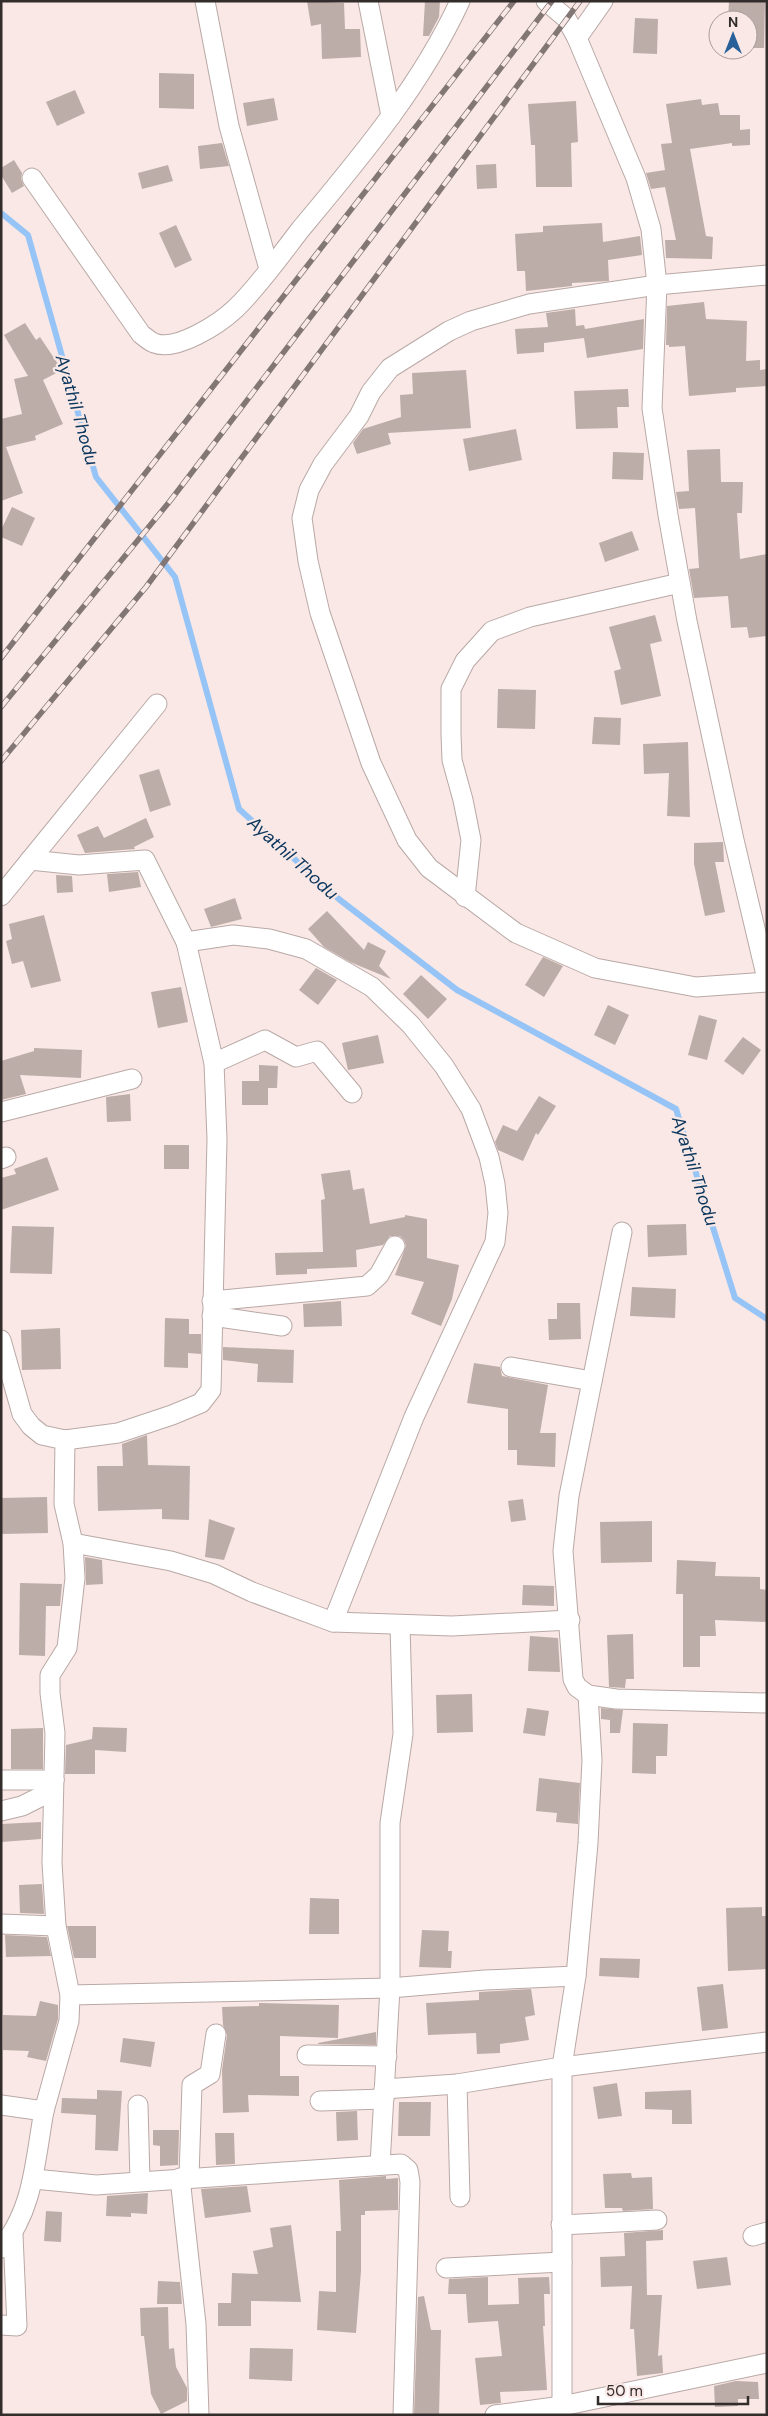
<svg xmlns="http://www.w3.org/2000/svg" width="768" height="2416" font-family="'DM Sans',sans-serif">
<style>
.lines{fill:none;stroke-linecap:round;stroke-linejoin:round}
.stream{stroke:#96c4f6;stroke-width:6}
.building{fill:#bdada9}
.street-casing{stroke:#b9a9a6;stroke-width:21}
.street{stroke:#fff;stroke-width:19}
.rail-casing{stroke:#827775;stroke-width:5.5}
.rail{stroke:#f9e8e5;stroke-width:4;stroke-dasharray:11;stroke-linecap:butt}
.labels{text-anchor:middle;stroke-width:4.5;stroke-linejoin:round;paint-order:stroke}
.water-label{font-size:18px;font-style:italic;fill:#0b365d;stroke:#f9e8e5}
</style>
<rect width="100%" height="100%" fill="#f9e8e5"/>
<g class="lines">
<polyline class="stream" points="1,213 28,235 96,477 175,577 239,809 340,900 457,990 676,1109 735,1298 767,1319"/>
</g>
<g class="building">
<polygon points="307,1 344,3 345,29 360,29 361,57 322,59 321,24 311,26"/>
<polygon points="425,1 440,1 439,17 429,36 423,36"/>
<polygon points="729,1 765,1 764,48 748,48 748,20 728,20"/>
<polygon points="635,18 658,19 657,54 633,53"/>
<polygon points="159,73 194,74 194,109 159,108"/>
<polygon points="75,90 85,113 57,126 46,102"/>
<polygon points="274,98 278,120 247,126 243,103"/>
<polygon points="701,99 702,105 718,103 720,115 740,115 740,130 750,129 750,145 732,146 732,143 690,149 706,236 713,237 712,259 666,258 665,240 676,240 665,187 651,189 646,173 665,170 661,144 672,143 666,104"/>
<polygon points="576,101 578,142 571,143 572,187 536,187 535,145 531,145 528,104"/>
<polygon points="222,143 229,166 200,169 198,146"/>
<polygon points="14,160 22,173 21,179 24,186 12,193 1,175 1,168"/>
<polygon points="496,164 497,188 477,189 476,165"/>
<polygon points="168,165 173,181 142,189 138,173"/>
<polygon points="602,223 603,242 640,236 642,255 608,260 609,281 572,283 572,286 526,291 525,271 517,271 515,234 543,232 543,226"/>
<polygon points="176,225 192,260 175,268 159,233"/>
<polygon points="704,302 706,319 747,321 746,361 760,360 760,370 767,369 767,386 736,388 736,392 689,396 685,346 669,347 669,345 666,345 667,306"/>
<polygon points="575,309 576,326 584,325 585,329 644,319 643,349 587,358 584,338 544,343 544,352 517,354 515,329 548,327 546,313"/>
<polygon points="25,323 36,340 40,337 62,370 43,380 63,424 35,436 36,440 6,447 23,493 1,501 1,419 22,414 14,379 28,376 4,335"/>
<polygon points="466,370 471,428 388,433 391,444 357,454 353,443 363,429 401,417 400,395 413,394 412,373"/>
<polygon points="628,389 629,407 617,407 618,428 576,429 574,391"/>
<polygon points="516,429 522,460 469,471 463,439"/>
<polygon points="720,449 721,482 743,482 742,513 737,513 740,559 767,554 767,636 749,638 747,627 731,628 728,596 694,598 689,569 699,568 695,508 679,509 676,492 689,491 687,450"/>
<polygon points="613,452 644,453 643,480 612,479"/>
<polygon points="12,507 35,518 22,546 1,537 1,530"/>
<polygon points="632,531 639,550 605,562 599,543"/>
<polygon points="655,615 662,641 650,644 661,696 621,705 614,671 621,669 609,627"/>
<polygon points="498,689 536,690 535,729 497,728"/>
<polygon points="594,717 621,718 620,745 592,744"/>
<polygon points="688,742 690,817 667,816 669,773 644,774 643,744"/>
<polygon points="159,769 171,805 150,812 139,775"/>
<polygon points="146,818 154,837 134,847 135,849 85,853 77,835 98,826 104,838"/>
<polygon points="723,842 724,862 715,862 725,912 705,916 694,864 694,843"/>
<polygon points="138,872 141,887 109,892 107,874"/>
<polygon points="56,875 72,876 73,892 57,893"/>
<polygon points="235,898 242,919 211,927 204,909"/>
<polygon points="327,911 364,950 368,942 386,951 379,966 391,979 350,962 324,947 308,929"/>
<polygon points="44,915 61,981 31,988 23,961 12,964 6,941 12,939 9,924"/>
<polygon points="543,957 563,966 544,997 525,985"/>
<polygon points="316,968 337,980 318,1005 299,990"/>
<polygon points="421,975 447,999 428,1019 403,994"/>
<polygon points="181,987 188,1022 158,1028 151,992"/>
<polygon points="608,1005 629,1015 615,1045 594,1035"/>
<polygon points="699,1015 717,1020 707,1060 688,1055"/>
<polygon points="378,1035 384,1063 348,1070 342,1043"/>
<polygon points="743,1037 761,1050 743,1075 724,1061"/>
<polygon points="34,1048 82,1050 81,1078 20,1075 26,1094 1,1100 1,1061 34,1051"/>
<polygon points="259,1065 278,1066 277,1088 268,1088 268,1105 242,1105 242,1081 259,1081"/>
<polygon points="130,1094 131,1121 107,1122 106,1097"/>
<polygon points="539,1096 556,1106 538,1135 536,1133 523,1161 498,1150 495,1142 503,1125 517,1131"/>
<rect x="164" y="1145" width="25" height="24"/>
<polygon points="47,1157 59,1190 1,1210 1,1178 16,1174 14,1169"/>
<polygon points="350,1170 353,1190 364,1188 370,1224 405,1217 405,1215 427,1219 427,1258 459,1265 452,1299 441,1326 411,1314 424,1282 395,1275 406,1246 404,1240 400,1236 390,1236 383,1245 356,1250 357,1267 307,1269 307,1274 276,1275 275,1253 323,1252 321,1200 325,1199 321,1174"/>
<polygon points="686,1224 687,1255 648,1257 647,1225"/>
<polygon points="12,1226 54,1227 52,1274 10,1273"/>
<polygon points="632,1287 676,1289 675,1318 630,1316"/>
<polygon points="341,1301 342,1326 304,1327 303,1304"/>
<polygon points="557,1303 580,1303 581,1339 549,1340 548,1319 557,1319"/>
<polygon points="165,1318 189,1319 189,1334 201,1334 201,1354 188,1353 188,1368 164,1367"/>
<polygon points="60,1328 61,1369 22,1370 21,1330"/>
<polygon points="223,1347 294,1350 293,1383 257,1382 258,1364 223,1360"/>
<polygon points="474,1363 500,1367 502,1376 548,1385 540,1433 556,1433 555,1467 517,1465 517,1450 508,1450 508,1409 467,1403"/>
<polygon points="147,1435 148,1465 190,1466 189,1520 162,1519 162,1509 98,1511 97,1466 123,1466 122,1444"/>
<polygon points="47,1497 48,1533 1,1534 1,1498"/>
<polygon points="523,1499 526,1520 511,1522 508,1501"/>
<polygon points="209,1519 235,1528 224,1560 205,1557"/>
<polygon points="652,1521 652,1562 601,1563 600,1522"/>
<polygon points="85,1557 102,1560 103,1584 86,1585"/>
<polygon points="677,1560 716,1562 715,1576 760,1577 760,1589 767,1590 767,1622 715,1620 716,1636 700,1636 700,1667 683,1667 683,1594 676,1594"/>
<polygon points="20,1583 62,1584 60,1606 46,1606 45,1656 19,1655"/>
<polygon points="523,1585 554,1586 554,1606 522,1605"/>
<polygon points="633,1634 634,1679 626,1679 625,1688 609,1687 607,1635"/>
<polygon points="530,1636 558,1638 560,1672 528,1671"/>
<polygon points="472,1694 473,1732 437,1733 436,1695"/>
<polygon points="527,1708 549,1711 545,1736 523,1733"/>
<polygon points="601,1708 623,1710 620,1733 610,1733 610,1720 601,1719"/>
<polygon points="633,1723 668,1724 667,1756 656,1756 656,1774 632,1773"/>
<polygon points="93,1727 127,1728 126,1752 95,1750 95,1774 65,1774 66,1745 92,1739"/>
<polygon points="43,1728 43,1769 11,1769 11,1729"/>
<polygon points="539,1778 580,1783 578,1824 556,1822 557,1813 536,1811"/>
<polygon points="41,1822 41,1839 1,1842 1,1824"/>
<polygon points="42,1884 44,1914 20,1913 19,1885"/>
<polygon points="310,1898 339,1899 339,1934 309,1934"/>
<polygon points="762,1907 762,1916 767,1916 767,1969 728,1971 726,1908"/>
<polygon points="67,1926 96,1926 96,1958 74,1958"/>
<polygon points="422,1930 449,1931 448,1951 452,1951 451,1968 419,1967"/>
<polygon points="5,1935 47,1937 51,1956 6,1957"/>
<polygon points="600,1958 640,1959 639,1978 599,1976"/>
<polygon points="723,1984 728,2028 702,2031 697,1987"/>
<polygon points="531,1989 535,2015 525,2017 529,2040 500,2044 500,2053 477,2054 476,2033 428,2035 426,2003 479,2000 479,1992"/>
<polygon points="40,2001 58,2005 58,2019 46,2061 27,2057 29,2051 3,2050 3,2015 36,2016"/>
<polygon points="259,2003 339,2005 338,2038 280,2036 280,2076 299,2076 299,2096 248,2095 249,2112 223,2113 222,2070 227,2035 223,2025 222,2007 259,2006"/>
<polygon points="376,2032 376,2045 318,2044 318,2043"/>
<polygon points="123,2038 155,2042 151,2067 120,2062"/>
<polygon points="617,2083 622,2116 598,2119 593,2087"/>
<polygon points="97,2090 122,2091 118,2151 95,2150 96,2115 61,2113 62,2098 97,2099"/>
<polygon points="691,2090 692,2124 672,2124 672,2110 645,2109 645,2092"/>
<polygon points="399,2102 431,2102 430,2136 398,2136"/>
<polygon points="357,2111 358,2140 337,2141 336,2112"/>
<polygon points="153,2130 179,2130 178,2165 160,2166 160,2146 153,2145"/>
<polygon points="215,2133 234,2133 235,2164 216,2165"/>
<polygon points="631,2173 632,2178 652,2177 653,2209 623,2211 622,2208 605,2208 603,2174"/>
<polygon points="386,2176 386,2179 398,2178 398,2210 365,2211 365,2215 361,2215 361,2271 356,2333 317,2330 319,2291 336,2292 336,2231 341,2231 339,2180"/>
<polygon points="247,2186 251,2212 205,2218 201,2189"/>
<polygon points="148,2193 147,2214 131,2213 131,2217 106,2216 107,2196"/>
<polygon points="46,2211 62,2212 61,2242 44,2241"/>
<polygon points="291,2225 301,2302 251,2301 251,2326 218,2326 218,2303 231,2303 232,2273 258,2274 253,2251 273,2247 270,2228"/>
<polygon points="663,2230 663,2240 646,2241 647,2295 662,2295 658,2356 662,2355 663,2373 637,2376 634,2329 630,2329 632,2286 601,2287 600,2257 625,2256 624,2233"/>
<polygon points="727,2257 731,2285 697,2289 693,2261"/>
<polygon points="488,2277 488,2305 519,2304 518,2278 549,2277 550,2294 544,2294 545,2326 543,2326 547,2390 500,2392 501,2403 480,2405 475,2358 502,2356 498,2321 468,2323 466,2294 448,2294 449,2279"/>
<polygon points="158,2281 180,2282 182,2304 157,2304"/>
<polygon points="424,2296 431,2330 441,2330 439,2415 414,2414 418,2297"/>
<polygon points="168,2307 169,2349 174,2348 176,2367 187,2388 187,2401 161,2414 151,2394 144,2336 141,2336 140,2308"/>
<polygon points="250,2348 293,2349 292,2381 249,2379"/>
<polygon points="736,2381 758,2382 759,2399 738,2399 738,2406 715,2407 714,2386"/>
</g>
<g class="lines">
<defs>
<g id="street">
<polyline points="205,1 229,126 269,269"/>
<polyline points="368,1 391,116"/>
<polyline points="546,1 566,18 577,38 636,178 651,229 657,285 652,408 668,515 687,621 734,840 767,979"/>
<polyline points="577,38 603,1"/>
<path d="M32,178L141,334C145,337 149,341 154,343C176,352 219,324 235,309C258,287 280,256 300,230C359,159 421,86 460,1"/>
<polyline points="767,275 657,285 529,304 471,321 449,331 390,368 371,392 359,416 323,464 309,490 302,518 308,561 320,613 371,763 407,840 429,868 516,933 595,968 696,987 767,982"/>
<polyline points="30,860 79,865 145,860 186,942 233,935 269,939 306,949 372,987 411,1025 444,1066 471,1109 489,1157 495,1184 498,1213 495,1242 414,1417 333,1622"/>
<polyline points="1,896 157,704"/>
<polyline points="465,897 471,840 463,800 452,760 451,734 451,689 465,661 492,631 530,617 680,583"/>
<polyline points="214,1063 265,1040 296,1057 317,1051 352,1093"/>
<polyline points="1,1112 132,1079"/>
<polyline points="1,1159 6,1157"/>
<polyline points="622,1232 569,1496 563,1551 573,1679 577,1687 588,1695 616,1699 767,1703"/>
<polyline points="212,1301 367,1286 379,1275 395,1246"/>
<polyline points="212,1316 282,1326"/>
<polyline points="1,1340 22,1414 31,1426 42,1435 65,1440 64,1504 73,1543 75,1578 67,1648 50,1675 50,1693 55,1733 52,1863 56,1926 70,1995 69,2021 44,2111"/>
<polyline points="511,1367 592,1381"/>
<polyline points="65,1440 118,1433 172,1415 201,1403 211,1390 217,1139 214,1063 186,942"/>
<polyline points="73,1543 171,1561 214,1574 252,1592 333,1622 452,1626 570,1620"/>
<polyline points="1,1780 54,1780"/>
<polyline points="1,1811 22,1806 46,1794 54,1780"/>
<polyline points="1,1924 56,1926"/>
<polyline points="70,1995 390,1988 485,1980 576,1976"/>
<polyline points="307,2055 387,2056"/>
<polyline points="457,2084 460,2197"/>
<polyline points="384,2089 457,2084 562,2067 767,2042"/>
<polyline points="320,2101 384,2099"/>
<path d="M1,2105L44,2111C35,2159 34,2210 1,2248"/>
<polyline points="138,2105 140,2181"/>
<polyline points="380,2165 390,1988 390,1823 403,1734 400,1625"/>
<polyline points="189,2177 192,2085 210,2074 216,2034"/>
<polyline points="180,2178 196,2324 199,2415"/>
<polyline points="34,2179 96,2185 401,2164 408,2170 410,2182 403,2415"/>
<polyline points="561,2225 657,2220"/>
<polyline points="753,2236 767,2232"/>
<polyline points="446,2268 562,2262"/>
<polyline points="1,2325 17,2326 13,2235"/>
<polyline points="562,2406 562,2067 576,1976 588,1843 592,1760 588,1695"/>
<polyline points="495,2415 562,2406 767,2363"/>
</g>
</defs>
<use href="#street" class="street-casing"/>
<use href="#street" class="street"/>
<defs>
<g id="rail">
<polyline points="1,658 514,1"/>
<polyline points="1,707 170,501 552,1"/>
<polyline points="1,761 146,587 580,1"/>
</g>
</defs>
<use href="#rail" class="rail-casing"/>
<use href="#rail" class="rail"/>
</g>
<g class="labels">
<g class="water-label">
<text transform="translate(77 410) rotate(74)" y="6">Ayathil Thodu</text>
<text transform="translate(293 858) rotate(42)" y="6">Ayathil Thodu</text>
<text transform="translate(695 1171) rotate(72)" y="6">Ayathil Thodu</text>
</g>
</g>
<rect width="768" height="2416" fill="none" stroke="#322c2b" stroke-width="5"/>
<g transform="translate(733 35)"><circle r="24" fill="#f9e8e5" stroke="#a99d9b"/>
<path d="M0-4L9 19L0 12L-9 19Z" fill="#286199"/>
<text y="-8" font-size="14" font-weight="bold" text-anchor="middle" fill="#322c2b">N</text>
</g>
<path d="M598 2396v8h150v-8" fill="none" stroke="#322c2b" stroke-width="2.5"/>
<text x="606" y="2396" font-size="15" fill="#322c2b" stroke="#f9e8e5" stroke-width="4" paint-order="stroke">50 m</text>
</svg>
